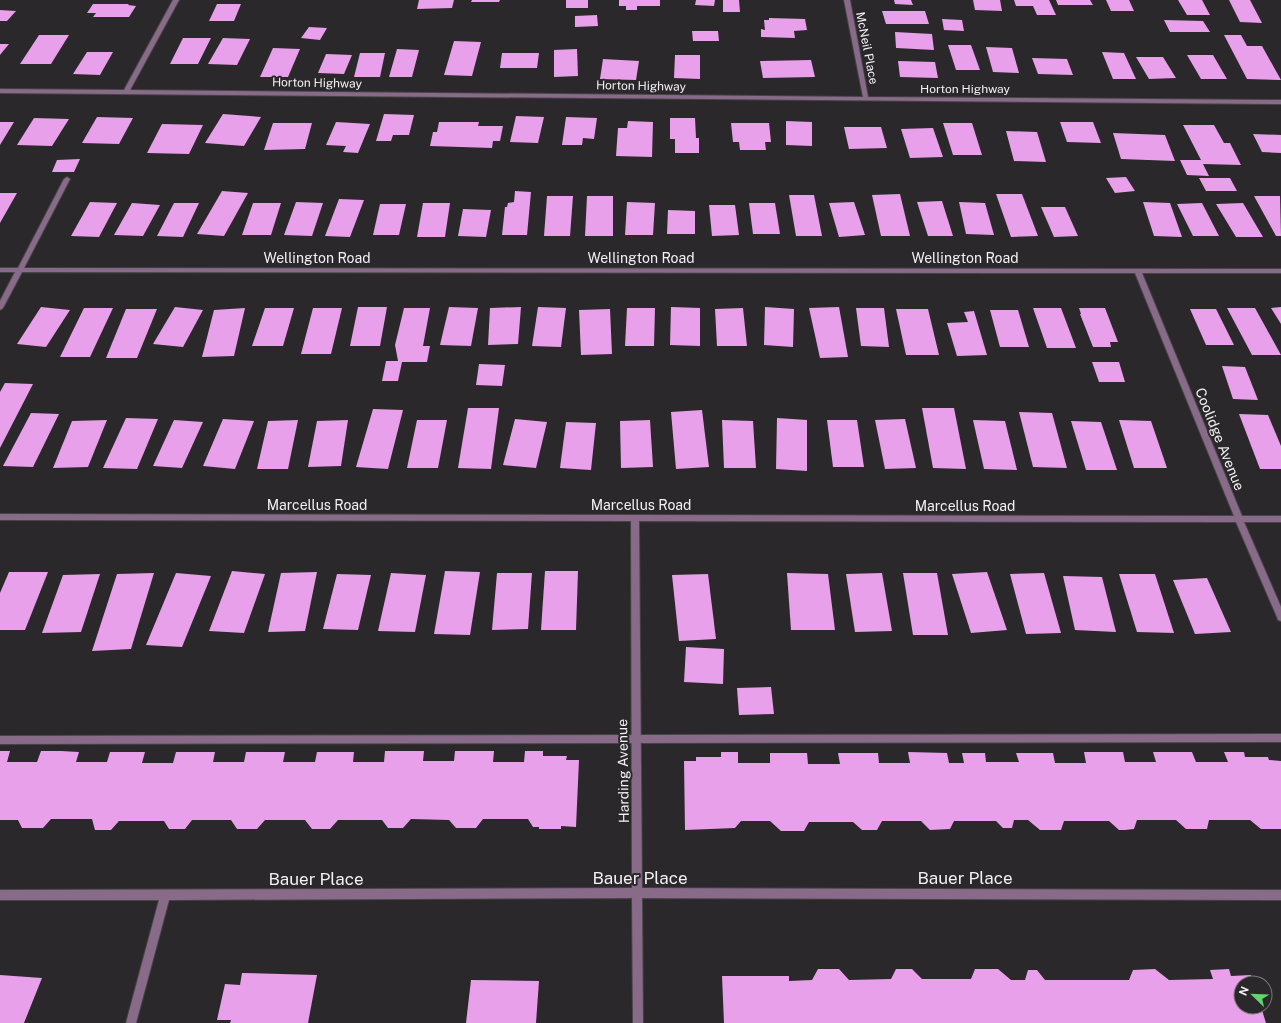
<svg xmlns="http://www.w3.org/2000/svg" width="1281" height="1023" font-family="'Public Sans',sans-serif">
<style>
.building{fill:#e8a0ea}
.lines{fill:none;stroke-linecap:round;stroke-linejoin:round}
.lane-casing{stroke:#474447;stroke-width:2}
.street-casing{stroke:#474447;stroke-width:2}
.lane{fill:#886a89;fill-rule:evenodd}
.street{fill:#886a89;fill-rule:evenodd}
.labels{text-anchor:middle;stroke-width:4;stroke-linejoin:round;paint-order:stroke}
.far-street-label{font-size:12px;fill:#f2f0f2;stroke:#2b282b}
.street-label{font-size:14px;fill:#f2f0f2;stroke:#2b282b}
.near-street-label{font-size:17px;fill:#f2f0f2;stroke:#2b282b}
</style>
<rect width="100%" height="100%" fill="#2b282b"/>
<g class="building">
<polygon points="419,0 454,0 452,8 417,9"/>
<polygon points="472,0 500,0 499,2 471,2"/>
<rect x="566" y="0" width="22" height="8"/>
<polygon points="619,0 660,0 660,6 637,6 637,10 626,10 626,6 619,6"/>
<polygon points="696,0 715,0 714,6 695,5"/>
<polygon points="723,0 739,0 740,12 723,12"/>
<polygon points="894,0 911,0 913,5 895,4"/>
<polygon points="973,0 1000,0 1002,11 975,10"/>
<polygon points="1014,0 1049,0 1056,15 1037,15 1033,6 1016,6"/>
<polygon points="1056,0 1090,0 1093,5 1058,5"/>
<polygon points="1106,0 1129,0 1134,11 1111,11"/>
<polygon points="1178,0 1202,0 1210,15 1187,15"/>
<polygon points="1229,0 1250,0 1262,23 1240,22"/>
<polygon points="93,4 129,4 128,5 136,6 129,17 93,17 96,13 87,13"/>
<polygon points="217,4 241,4 234,21 209,21"/>
<polygon points="0,10 16,11 7,21 0,21"/>
<polygon points="882,11 925,11 929,24 886,24"/>
<polygon points="597,15 598,26 575,27 575,16"/>
<polygon points="769,18 805,19 807,30 794,31 795,38 761,37 761,29 765,30 764,20 769,20"/>
<polygon points="942,19 962,20 964,31 944,30"/>
<polygon points="1164,20 1203,21 1210,32 1170,32"/>
<polygon points="309,27 327,28 320,40 301,38"/>
<polygon points="692,31 718,31 719,41 693,41"/>
<polygon points="895,32 932,34 934,50 896,48"/>
<polygon points="39,35 69,35 51,64 20,64"/>
<polygon points="1224,35 1241,35 1247,46 1262,46 1281,80 1247,79"/>
<polygon points="183,38 211,38 198,64 170,64"/>
<polygon points="223,38 250,39 237,65 208,64"/>
<polygon points="454,41 481,42 472,76 444,75"/>
<polygon points="0,44 9,44 0,55"/>
<polygon points="948,45 971,45 980,70 956,70"/>
<polygon points="986,47 1012,48 1019,73 993,72"/>
<polygon points="273,48 300,49 288,77 260,77"/>
<polygon points="397,49 419,50 412,77 389,77"/>
<polygon points="577,49 578,76 554,77 554,50"/>
<polygon points="87,52 113,52 100,75 73,74"/>
<polygon points="1102,52 1124,53 1136,79 1113,79"/>
<polygon points="360,53 385,53 380,77 354,77"/>
<polygon points="502,53 539,53 537,68 500,68"/>
<polygon points="326,54 352,55 344,74 318,73"/>
<polygon points="675,55 700,55 700,79 674,78"/>
<polygon points="1187,55 1213,55 1227,79 1201,79"/>
<polygon points="1136,57 1163,57 1176,78 1149,79"/>
<polygon points="1032,58 1067,59 1073,75 1038,74"/>
<polygon points="603,59 639,61 636,80 600,79"/>
<polygon points="811,60 815,77 763,78 760,61"/>
<polygon points="898,61 935,62 938,78 900,77"/>
<polygon points="223,114 261,117 244,146 205,143"/>
<polygon points="384,114 414,115 409,135 393,135 391,141 376,141"/>
<polygon points="516,116 544,117 538,143 510,142"/>
<polygon points="97,117 133,118 119,144 82,143"/>
<polygon points="566,117 597,118 594,139 583,138 582,145 562,145"/>
<polygon points="34,118 69,119 52,146 17,145"/>
<polygon points="670,118 695,118 696,138 699,138 699,153 675,153 675,139 670,139"/>
<polygon points="628,121 653,122 652,157 616,156 618,128 627,128"/>
<polygon points="786,121 812,122 812,146 786,145"/>
<polygon points="0,122 14,122 0,145"/>
<polygon points="336,122 370,124 358,153 343,152 346,146 326,145"/>
<polygon points="439,122 479,122 478,126 503,126 500,141 493,141 492,148 430,146 433,132 437,132"/>
<polygon points="1060,122 1093,122 1101,143 1067,142"/>
<polygon points="273,123 312,123 305,149 264,150"/>
<polygon points="731,123 769,123 771,142 765,142 766,150 740,150 739,142 733,142"/>
<polygon points="943,123 972,123 982,155 953,155"/>
<polygon points="162,124 203,125 189,154 147,153"/>
<polygon points="1183,125 1214,125 1224,143 1230,143 1241,165 1203,164 1209,176 1187,175 1180,160 1201,160"/>
<polygon points="844,127 881,127 887,148 849,149"/>
<polygon points="933,128 943,157 910,158 901,129"/>
<polygon points="1006,131 1037,132 1046,162 1014,161"/>
<polygon points="1113,133 1165,135 1175,161 1121,159"/>
<polygon points="1253,134 1281,135 1281,153 1262,152"/>
<polygon points="80,159 74,172 52,172 57,160"/>
<polygon points="1126,177 1135,191 1115,193 1106,178"/>
<polygon points="1199,178 1230,178 1237,191 1206,191"/>
<polygon points="222,191 248,193 224,236 197,234"/>
<polygon points="515,191 531,192 527,235 502,235 505,207 507,207 508,203 514,202"/>
<polygon points="0,193 17,193 0,223"/>
<polygon points="900,194 910,236 881,236 872,195"/>
<polygon points="996,194 1022,194 1038,236 1011,237"/>
<polygon points="789,195 814,195 822,236 796,236"/>
<polygon points="547,196 573,196 570,236 544,236"/>
<polygon points="587,196 613,196 613,236 585,236"/>
<polygon points="1254,196 1280,196 1281,236 1276,236"/>
<polygon points="339,199 364,200 350,237 325,236"/>
<polygon points="942,201 953,236 928,236 917,202"/>
<polygon points="90,202 117,203 99,237 71,236"/>
<polygon points="296,202 323,203 312,236 284,235"/>
<polygon points="627,202 655,203 653,235 625,235"/>
<polygon points="854,202 865,235 839,237 829,203"/>
<polygon points="959,202 985,203 994,235 966,234"/>
<polygon points="1143,202 1170,203 1182,237 1154,236"/>
<polygon points="132,203 160,205 143,236 114,235"/>
<polygon points="174,203 199,203 183,237 157,236"/>
<polygon points="253,203 281,203 271,235 242,235"/>
<polygon points="423,203 450,203 445,237 417,237"/>
<polygon points="749,203 775,203 780,234 753,234"/>
<polygon points="1202,203 1219,236 1193,236 1177,204"/>
<polygon points="1243,203 1263,237 1236,237 1216,204"/>
<polygon points="380,204 406,204 399,235 373,235"/>
<polygon points="709,205 735,205 739,235 712,236"/>
<polygon points="1041,207 1065,207 1078,236 1054,237"/>
<polygon points="463,209 491,210 486,237 458,236"/>
<polygon points="668,210 695,211 695,234 667,234"/>
<polygon points="41,307 70,310 46,347 17,344"/>
<polygon points="175,307 203,310 183,347 153,344"/>
<polygon points="358,307 387,307 380,346 350,346"/>
<polygon points="449,307 478,308 471,346 440,345"/>
<polygon points="521,307 518,344 488,345 490,308"/>
<polygon points="538,307 566,308 561,347 532,346"/>
<polygon points="671,307 700,308 700,346 670,345"/>
<polygon points="765,307 794,309 793,347 764,345"/>
<polygon points="839,307 848,357 820,358 809,308"/>
<polygon points="1281,307 1281,324 1271,308"/>
<polygon points="84,308 113,308 90,357 60,357"/>
<polygon points="245,308 234,356 202,357 214,310"/>
<polygon points="265,308 294,308 283,346 252,346"/>
<polygon points="313,308 342,308 331,354 301,354"/>
<polygon points="404,308 430,308 423,346 430,346 427,362 402,362 398,381 382,381 386,361 398,361 395,345"/>
<polygon points="627,308 655,308 654,346 625,346"/>
<polygon points="743,308 747,346 717,346 715,309"/>
<polygon points="856,308 884,308 889,347 861,346"/>
<polygon points="1033,308 1061,308 1076,348 1047,348"/>
<polygon points="1079,308 1105,308 1118,342 1110,342 1111,347 1093,347 1080,314 1081,314"/>
<polygon points="1227,308 1255,308 1281,355 1252,355"/>
<polygon points="126,309 157,309 137,358 106,358"/>
<polygon points="610,309 612,354 581,355 579,310"/>
<polygon points="896,309 928,309 939,355 906,355"/>
<polygon points="1190,309 1216,309 1234,345 1206,345"/>
<polygon points="990,310 1018,310 1029,347 1000,347"/>
<polygon points="974,311 987,355 957,356 947,323 968,322 964,312"/>
<polygon points="1092,362 1119,362 1125,382 1099,382"/>
<polygon points="479,364 505,365 502,386 476,385"/>
<polygon points="1222,366 1245,367 1258,400 1233,399"/>
<polygon points="5,383 33,384 0,448 0,392"/>
<polygon points="468,408 499,408 491,469 458,468"/>
<polygon points="922,408 954,408 966,469 933,468"/>
<polygon points="373,409 403,410 388,469 356,467"/>
<polygon points="702,410 709,467 676,469 671,412"/>
<polygon points="1019,412 1052,413 1067,468 1033,467"/>
<polygon points="31,413 59,414 33,467 3,466"/>
<polygon points="1239,414 1268,415 1281,446 1281,469 1260,469"/>
<polygon points="126,418 158,419 137,469 103,468"/>
<polygon points="777,418 807,420 807,471 776,469"/>
<polygon points="223,419 254,421 235,469 203,466"/>
<polygon points="515,419 547,422 536,468 503,465"/>
<polygon points="905,419 916,468 885,469 875,420"/>
<polygon points="107,420 88,467 53,468 72,421"/>
<polygon points="174,420 203,422 182,468 153,466"/>
<polygon points="298,420 288,469 257,469 268,421"/>
<polygon points="348,420 341,466 308,467 317,421"/>
<polygon points="417,420 447,420 438,468 407,468"/>
<polygon points="650,420 653,467 621,468 620,421"/>
<polygon points="722,420 753,421 756,468 724,468"/>
<polygon points="827,420 857,420 864,467 833,467"/>
<polygon points="973,420 1005,421 1017,470 984,469"/>
<polygon points="1119,420 1151,421 1167,468 1134,468"/>
<polygon points="1071,421 1101,422 1117,470 1086,470"/>
<polygon points="566,422 596,423 591,470 560,468"/>
<polygon points="232,571 265,574 244,633 209,631"/>
<polygon points="445,571 480,572 470,635 434,634"/>
<polygon points="545,571 578,571 576,630 541,630"/>
<polygon points="9,572 48,572 25,630 0,630 0,593"/>
<polygon points="317,572 305,631 268,632 281,573"/>
<polygon points="987,572 1007,630 971,633 952,574"/>
<polygon points="154,573 131,649 92,651 117,574"/>
<polygon points="176,573 211,576 182,647 146,645"/>
<polygon points="391,573 426,575 415,632 378,631"/>
<polygon points="497,573 532,573 528,629 492,630"/>
<polygon points="787,573 828,574 835,630 791,630"/>
<polygon points="882,573 892,631 855,632 846,574"/>
<polygon points="903,573 937,573 948,635 913,635"/>
<polygon points="1044,573 1061,633 1026,634 1010,574"/>
<polygon points="100,574 81,632 42,633 63,575"/>
<polygon points="337,574 371,575 358,630 323,629"/>
<polygon points="708,574 716,639 679,641 672,575"/>
<polygon points="1119,574 1155,574 1174,633 1137,632"/>
<polygon points="1063,576 1102,577 1116,632 1075,630"/>
<polygon points="1207,578 1231,632 1195,634 1173,580"/>
<polygon points="686,647 724,649 723,684 684,682"/>
<polygon points="771,687 774,714 739,715 737,688"/>
<polygon points="0,751 10,751 7,762 37,762 41,751 61,751 79,752 76,762 107,762 110,752 145,752 142,763 173,763 176,752 215,752 213,762 244,762 246,752 285,752 283,762 315,762 317,752 354,752 353,762 384,762 385,751 424,751 423,761 454,761 455,751 494,751 493,762 524,762 525,751 543,751 543,756 567,756 566,760 579,760 576,827 561,826 561,829 539,829 539,827 533,827 528,819 483,819 476,828 456,828 449,820 411,819 403,828 388,828 382,820 338,820 330,829 312,829 305,820 265,820 257,829 237,829 231,820 192,820 185,829 169,829 164,821 119,821 111,830 95,830 92,819 51,819 43,828 22,828 18,820 0,820"/>
<polygon points="721,752 738,752 738,763 770,763 770,753 807,753 808,764 840,764 838,753 878,753 879,763 910,763 908,752 947,753 949,763 964,763 962,753 985,753 986,762 1019,762 1016,753 1053,753 1055,763 1086,763 1084,752 1123,752 1125,762 1156,762 1153,752 1192,752 1196,762 1228,762 1224,752 1244,752 1245,757 1268,757 1269,760 1281,761 1281,829 1261,829 1250,820 1209,820 1207,829 1186,829 1176,820 1137,820 1134,829 1125,830 1119,830 1109,821 1064,821 1061,830 1040,830 1028,820 1014,820 1012,828 1003,828 996,821 954,821 950,829 930,830 921,821 882,821 877,830 862,830 853,822 809,822 804,831 781,831 770,821 741,821 735,828 685,830 684,761 696,761 696,757 721,757"/>
<polygon points="818,969 839,969 849,980 891,979 896,969 912,969 922,979 971,979 975,969 998,969 1011,980 1025,980 1028,970 1037,970 1045,980 1129,980 1133,970 1155,969 1169,980 1213,979 1210,970 1229,969 1231,976 1251,975 1253,983 1241,983 1241,1007 1261,1007 1266,1023 724,1023 722,976 789,976 789,981 812,980"/>
<polygon points="242,973 317,975 308,1023 230,1023 231,1020 217,1020 225,984 240,985"/>
<polygon points="0,975 42,978 24,1023 0,1023"/>
<polygon points="471,980 539,981 536,1023 466,1023"/>
</g>
<g class="lines">
<defs>
<polygon id="lane" points="1281,734 1281,742 0,744 0,736"/>
<g id="street">
<polygon points="173,0 179,0 130,90 863,97 844,0 850,0 868,97 1281,100 1281,104 0,93 0,89 124,90"/>
<polygon points="67,177 70,179 24,268 1281,269 1281,273 1142,273 1242,516 1281,516 1281,522 1244,522 1281,607 1281,621 1278,620 1277,617 1236,522 639,521 642,888 1281,890 1281,900 642,898 643,1023 633,1023 632,898 169,900 136,1023 126,1023 159,900 0,900 0,890 632,888 631,521 0,520 0,514 1234,516 1135,273 22,272 3,308 0,310 0,301 15,272 0,272 0,268 18,268 64,179"/>
</g>
</defs>
<use href="#lane" class="lane-casing"/>
<use href="#street" class="street-casing"/>
<use href="#lane" class="lane"/>
<use href="#street" class="street"/>
</g>
<g class="labels">
<g class="far-street-label">
<text transform="translate(867 48) rotate(79)" y="4">McNeil Place</text>
<text transform="translate(317 83) rotate(1)" y="4">Horton Highway</text>
<text transform="translate(641 86) rotate(1)" y="4">Horton Highway</text>
<text x="965" y="93">Horton Highway</text>
</g>
<g class="street-label">
<text x="317" y="263">Wellington Road</text>
<text x="641" y="263">Wellington Road</text>
<text x="965" y="263">Wellington Road</text>
<text transform="translate(1220 439) rotate(68)" y="5">Coolidge Avenue</text>
<text x="317" y="510">Marcellus Road</text>
<text x="641" y="510">Marcellus Road</text>
<text x="965" y="511">Marcellus Road</text>
<text transform="translate(623 771) rotate(-91)" y="5">Harding Avenue</text>
</g>
<g class="near-street-label">
<text x="640" y="884">Bauer Place</text>
<text x="965" y="884">Bauer Place</text>
<text x="316" y="885">Bauer Place</text>
</g>
</g>
<g transform="translate(1253 995) rotate(293)"><circle r="19" fill="#2b282b" stroke="#7b787b"/>
<path d="M0-3L7 15L0 10L-7 15Z" fill="#5fd56b"/>
<text y="-6" font-size="11" font-weight="bold" text-anchor="middle" fill="#f2f0f2">N</text>
</g>
</svg>
